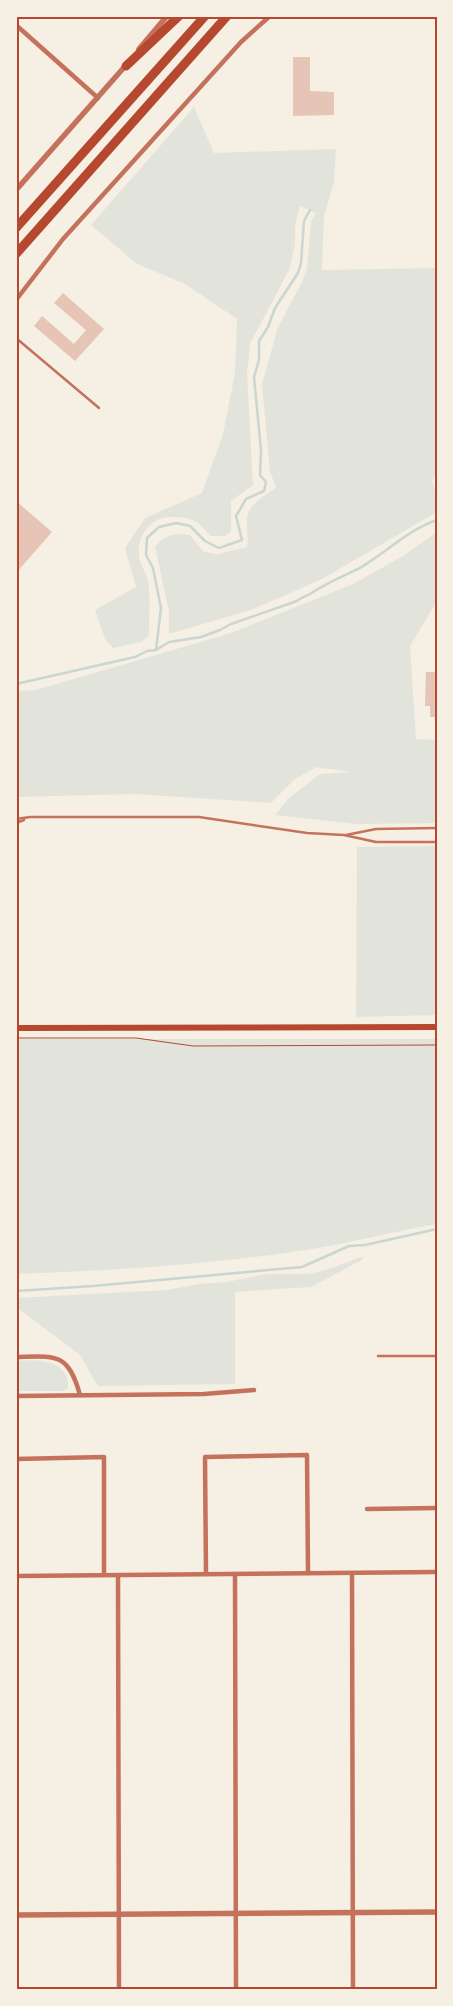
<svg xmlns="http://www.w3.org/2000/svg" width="453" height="2006" font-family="Spectral,serif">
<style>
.green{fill:#e2e4dc}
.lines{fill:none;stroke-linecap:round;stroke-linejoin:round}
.stream{stroke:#c9d6d2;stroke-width:2.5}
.building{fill:#e6c5b7}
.path{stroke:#b5482f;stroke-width:1}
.service{stroke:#c5725c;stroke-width:2.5}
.minor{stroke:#c5725c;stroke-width:4.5}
.tertiary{stroke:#c5725c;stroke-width:5.5}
.secondary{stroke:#b5482f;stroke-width:6}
.motorway{stroke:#b5482f;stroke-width:9}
.neatline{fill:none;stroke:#b5482f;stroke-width:2}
</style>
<rect width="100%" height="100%" fill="#f6efe4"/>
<g class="green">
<path d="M194,107L214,153L336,149L334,182L324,216L322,270L437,268V472L432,481L437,494V512L322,579L251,610L169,634V612L155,547C165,534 175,533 190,535L204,552L218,554L247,547C249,537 246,528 247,519C248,503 266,496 276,487L270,472L262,384L278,327L301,284L307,269L311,222L315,214H318L300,206L295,225V244L290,268L250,344L247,373L253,485L231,501V531L225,536H210C198,520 191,517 171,517C151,517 137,535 139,556C140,564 146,573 148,581C151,598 149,618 149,635L141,642L113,648L105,639L95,610L136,587L125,548L145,518L202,493L223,434L235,373L237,319L185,284L137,264L91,225Z"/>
<polygon points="437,532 437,601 410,646 416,739 437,740 437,823 357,824 275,815 289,798 320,774 351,772 316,767 295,779 271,803 135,794 16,797 16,691 36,690 231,633 353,584 403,556"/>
<polygon points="437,846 437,1015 356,1017 357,847"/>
<path d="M16,1039H437V1224C401,1230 365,1239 329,1246C226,1264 121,1270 16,1274Z"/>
<polygon points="363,1256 362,1260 311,1287 235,1292 235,1384 98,1386 80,1355 16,1307 16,1298 167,1290 199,1284 227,1282 266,1274 310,1274 335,1267"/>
<path d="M16,1361C37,1359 70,1360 68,1388L64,1391H16Z"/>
</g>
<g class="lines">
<g class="stream">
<polyline points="156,650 161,608 153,568 146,555 147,538 159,527 176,523 190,526 205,541 219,548 242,540 236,516 246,499 264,491 266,482 260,475 261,450 254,377 259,360 259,341 268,327 275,308 298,273 301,263 304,221 310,210"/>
<path d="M16,684L135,657L147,651L156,650L169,642L201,637L220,630L231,624L297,601C301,597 305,597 310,594C325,584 341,577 358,569C385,554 407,530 437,520"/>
<polyline points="16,1291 93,1286 302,1267 349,1246 365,1245 437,1229"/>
</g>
</g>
<g class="building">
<polygon points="293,57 310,57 310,91 334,92 334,115 293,116"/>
<polygon points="63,293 104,329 75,361 34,326 42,316 74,344 86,330 54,303"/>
<polygon points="16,501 52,532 16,573"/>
<polygon points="426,672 437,672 437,717 430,717 430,706 425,706"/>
</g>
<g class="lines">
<polyline class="path" points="16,1038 136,1038 193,1046 437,1045"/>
<g class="service">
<polyline points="16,338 99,408"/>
<polyline points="16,819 30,817 199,817 307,833 344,835 376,842 437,842"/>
<polyline points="16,823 24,820"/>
<polyline points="346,835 376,829 437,828"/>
<polyline points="378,1356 437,1356"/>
</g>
<g class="minor">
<polyline points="16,25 98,98"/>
<polyline points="16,300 63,239 241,42 270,16"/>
<path d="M16,1357C56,1356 68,1352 80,1395"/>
<polyline points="16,1396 204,1394 254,1390"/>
<polyline points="16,1459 104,1457 104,1575"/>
<polyline points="367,1509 437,1508"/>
<polyline points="352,1573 353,1990"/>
<polyline points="206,1574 205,1457 307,1455 308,1573"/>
<polyline points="235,1574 236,1990"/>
<polyline points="118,1575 119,1990"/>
<polyline points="16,1576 437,1572"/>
</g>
<g class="tertiary">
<polyline points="139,49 167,16"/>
<polyline points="16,190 127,64"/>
<polyline points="16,1915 437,1912"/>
</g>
<polyline class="secondary" points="16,1028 437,1027"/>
<g class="motorway">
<polyline points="126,66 179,16"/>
<polyline points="16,228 205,16"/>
<polyline points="16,254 227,16"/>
</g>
</g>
<rect width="453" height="2006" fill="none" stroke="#f6efe4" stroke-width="35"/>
<rect x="18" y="18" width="418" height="1970" class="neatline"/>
</svg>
